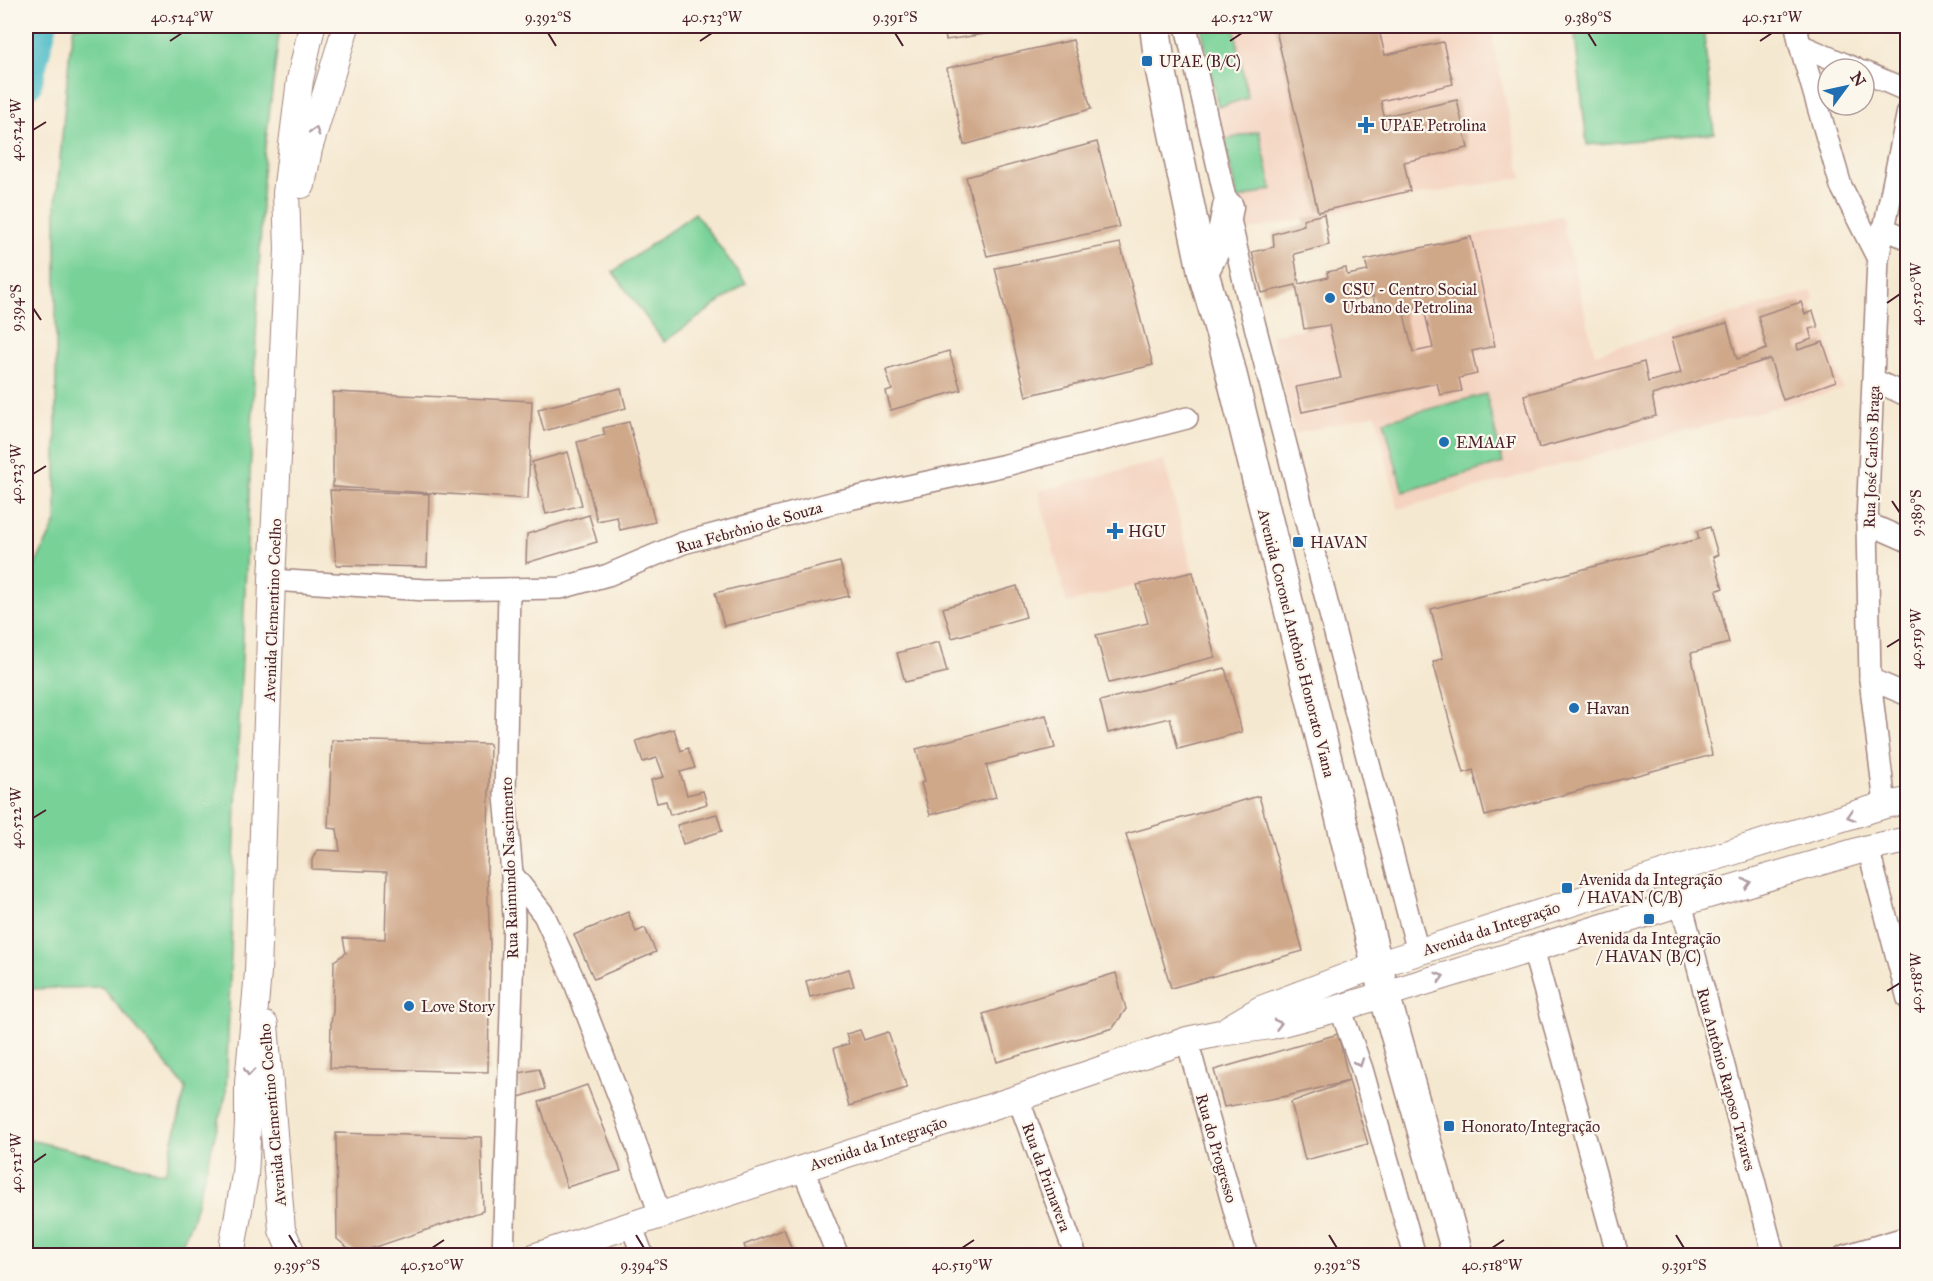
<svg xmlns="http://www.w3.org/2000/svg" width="1933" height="1281" font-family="'IM FELL Great Primer',serif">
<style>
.built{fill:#f4d3c0}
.green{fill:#78d298;stroke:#617862;stroke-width:1.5}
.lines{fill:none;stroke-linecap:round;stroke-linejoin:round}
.river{stroke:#4dbbc7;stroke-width:32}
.building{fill:#cfa789;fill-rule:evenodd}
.minor-casing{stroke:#a0847e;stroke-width:24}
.major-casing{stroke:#a0847e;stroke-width:28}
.highway-casing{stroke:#a0847e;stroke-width:33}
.minor{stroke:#fff;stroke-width:21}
.major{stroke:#fff;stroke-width:26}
.highway{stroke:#fff;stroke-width:30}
.oneway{stroke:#ae9aa0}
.ticks{fill:none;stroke:#4a1f2b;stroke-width:2}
.poi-dot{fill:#1f6fb2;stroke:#fbf7ec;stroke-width:2}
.labels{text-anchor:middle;stroke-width:4.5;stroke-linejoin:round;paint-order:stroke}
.poi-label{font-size:16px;fill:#4a1f2b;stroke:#fbf7ec;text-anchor:start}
.street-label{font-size:16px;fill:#4a1f2b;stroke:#fbf7ec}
.neatline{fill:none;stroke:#4a1f2b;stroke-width:2}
.ticks-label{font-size:15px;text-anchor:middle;fill:#4a1f2b}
</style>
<rect width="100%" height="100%" fill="#fbf7ec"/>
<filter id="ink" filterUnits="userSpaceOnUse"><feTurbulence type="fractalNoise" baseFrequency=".0167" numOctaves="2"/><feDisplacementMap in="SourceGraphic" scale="12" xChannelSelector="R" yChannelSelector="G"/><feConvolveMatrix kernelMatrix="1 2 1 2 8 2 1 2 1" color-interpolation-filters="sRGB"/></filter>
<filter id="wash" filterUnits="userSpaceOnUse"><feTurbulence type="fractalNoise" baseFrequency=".008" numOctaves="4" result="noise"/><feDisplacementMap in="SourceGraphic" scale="24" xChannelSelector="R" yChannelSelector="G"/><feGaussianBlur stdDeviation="1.35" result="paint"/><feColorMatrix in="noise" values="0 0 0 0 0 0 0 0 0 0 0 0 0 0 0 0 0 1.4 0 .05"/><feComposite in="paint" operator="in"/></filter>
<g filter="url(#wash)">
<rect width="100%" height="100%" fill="#f5e8d0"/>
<g class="built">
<polygon points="1201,26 1490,26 1522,178 1412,196 1244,231"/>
<polygon points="1561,216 1595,354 1812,291 1814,298 1811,305 1818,330 1825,334 1843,389 1398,509 1376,414 1295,434 1271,335 1377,314 1365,260"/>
<polygon points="1164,460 1193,572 1067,603 1038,491"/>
</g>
<g class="green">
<polygon points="74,26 280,26 264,156 238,749 226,1094 192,1221 177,1255 26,1255 26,1139 165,1173 186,1088 102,987 26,989 26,755 27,753 26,727 26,584 56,522 56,203 70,48"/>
<polygon points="1201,26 1234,26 1248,98 1218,107"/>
<polygon points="1574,26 1703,26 1714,133 1587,145"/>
<polygon points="1259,131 1272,189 1237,200 1225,140"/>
<polygon points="695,213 746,283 664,342 613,272"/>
<polygon points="1486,394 1503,463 1403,492 1384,421"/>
</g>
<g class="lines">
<polyline class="river" points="26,84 41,26"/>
</g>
<g id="blocks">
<g class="building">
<polygon points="943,26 1031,26 1031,27 946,40"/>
<polygon points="1275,26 1378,26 1385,55 1443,42 1453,84 1381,101 1384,116 1457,100 1468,148 1404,162 1410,191 1318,212"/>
<polygon points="1073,40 1091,109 964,145 947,68"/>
<polygon points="1097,142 1119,227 987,256 966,177"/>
<path d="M1324,214L1329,245L1294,254L1299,284L1328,277L1327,272L1346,268L1347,275L1368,271L1365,260L1471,237L1495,346L1472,351L1477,374L1459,378L1462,391L1440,395L1437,383L1302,412L1296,387L1341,378L1329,325L1304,329L1296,285L1262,293L1252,252L1274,247L1273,234L1304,225L1303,219ZM1373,296L1375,306L1353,312L1350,301ZM1423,305L1433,348L1413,352L1403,310Z"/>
<polygon points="1120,243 1153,365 1026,396 995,268"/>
<polygon points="1801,302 1805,314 1813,311 1818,327 1809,329 1812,339 1797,344 1798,350 1823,342 1836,381 1783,400 1770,359 1652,395 1656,416 1539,448 1524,395 1644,362 1648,382 1681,373 1672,338 1727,323 1737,359 1767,349 1758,316"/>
<polygon points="949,351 961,390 891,410 886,392 892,390 886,370"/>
<polygon points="621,388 626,408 544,431 538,409"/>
<polygon points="333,392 532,401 528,499 333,487"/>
<polygon points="629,422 655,522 620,530 617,517 597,521 577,442 605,435 603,428"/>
<polygon points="568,452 582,505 546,514 532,462"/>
<polygon points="330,490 429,494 427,567 336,565"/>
<polygon points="589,515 597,542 526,563 527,534"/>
<polygon points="1710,527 1718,555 1713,557 1723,588 1716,591 1729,643 1691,653 1712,755 1485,816 1473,770 1464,773 1433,662 1443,658 1431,609 1699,539 1697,531"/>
<polygon points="840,562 849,596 724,626 715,593"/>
<polygon points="1193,572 1215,657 1109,683 1096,635 1148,623 1137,585"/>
<polygon points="1017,586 1026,617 952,638 943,608"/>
<polygon points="939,642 947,672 905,682 897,653"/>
<polygon points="1225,668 1242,732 1178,749 1170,718 1108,733 1100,701"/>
<polygon points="1046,715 1055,748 986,765 996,797 930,815 921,783 925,781 916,749"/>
<polygon points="674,729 681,751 688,748 695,768 680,772 687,795 703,791 707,804 670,815 666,801 657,803 651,780 664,777 657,758 643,762 636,741"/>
<polygon points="332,740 490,744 487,875 490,944 488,1072 330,1068 331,1022 333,1012 334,961 346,953 343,938 385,939 387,872 312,869 312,860 317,850 340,851 337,829 328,828"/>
<polygon points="1259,796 1303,951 1171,988 1126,834"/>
<polygon points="717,814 722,831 683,844 677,825"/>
<polygon points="628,912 636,932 645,928 656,952 594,979 574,935"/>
<polygon points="849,969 854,986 810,997 806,981"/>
<polygon points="1116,973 1126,1009 1113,1028 997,1062 983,1014"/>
<polygon points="860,1030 864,1040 888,1032 907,1088 849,1106 834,1048 849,1044 846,1034"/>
<polygon points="1338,1034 1349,1081 1287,1096 1224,1107 1214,1070"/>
<polygon points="539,1069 545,1089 519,1097 519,1073"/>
<polygon points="1349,1081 1368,1144 1305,1160 1291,1102"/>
<polygon points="587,1085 621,1171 567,1187 539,1102"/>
<polygon points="336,1133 481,1137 483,1211 358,1253 347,1247 337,1239"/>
<polygon points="784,1229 794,1256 748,1256 744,1245"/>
</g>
</g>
</g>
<g filter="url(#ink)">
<use href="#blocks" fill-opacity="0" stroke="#a0847e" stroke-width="1.5"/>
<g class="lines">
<defs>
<g id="minor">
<polyline points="1186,26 1248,299 1418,952"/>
<polyline points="1796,26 1800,45 1841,186 1878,259"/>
<polyline points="1800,45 1856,69"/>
<polyline points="1864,72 1908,91"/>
<polyline points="1883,228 1908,239"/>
<polyline points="1874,380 1908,396"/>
<polyline points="1867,523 1908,541"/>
<polyline points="272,580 426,590 561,588 608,575 683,543 835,502 1006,465 1187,418"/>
<polyline points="1870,679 1908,695"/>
<polyline points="1885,805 1870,679 1867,523 1878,259 1908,111"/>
<polyline points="1868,848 1908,999"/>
<polyline points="512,874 544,915 573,978 626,1115 660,1215"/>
<polyline points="1681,903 1774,1256"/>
<polyline points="1533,949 1618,1256"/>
<polyline points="1340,1008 1362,1069 1415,1256"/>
<polyline points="1187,1040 1247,1256"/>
<polyline points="1018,1098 1076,1256"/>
<polyline points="802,1167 838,1256"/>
<polyline points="631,1225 643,1256"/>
<polyline points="503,1256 514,919 512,874 505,796 509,589"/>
<polyline points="1844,1256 1908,1237"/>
</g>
<g id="major">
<polyline points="302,185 309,149 346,26"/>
<polyline points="265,1025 282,1230 293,1256"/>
<polyline points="1229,1028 1261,1009 1377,965 1690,865 1885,805 1908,801"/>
<polyline points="233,1256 233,1243 245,1175 248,1123 248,1083 258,972 272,580 288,249 286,193 300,80 312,26"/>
<polyline points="536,1256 1018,1098 1187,1040 1220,1033 1271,1026 1340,1008 1681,903 1868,848 1908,840"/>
</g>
<g id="highway">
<polyline points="1155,26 1160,66 1203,272 1223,340 1384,993 1458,1256"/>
<polyline points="1203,272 1223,233 1228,207"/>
</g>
</defs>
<use href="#minor" class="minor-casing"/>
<use href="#major" class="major-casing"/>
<use href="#highway" class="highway-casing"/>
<use href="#minor" class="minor"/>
<use href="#major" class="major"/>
<use href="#highway" class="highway"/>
</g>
<defs><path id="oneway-chevron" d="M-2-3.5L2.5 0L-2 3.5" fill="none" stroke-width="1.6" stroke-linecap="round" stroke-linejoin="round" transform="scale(1.5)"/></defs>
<g class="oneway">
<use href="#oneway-chevron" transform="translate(315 131) rotate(-73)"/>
<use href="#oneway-chevron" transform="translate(1851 816) rotate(163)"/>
<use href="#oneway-chevron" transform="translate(1747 883) rotate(-16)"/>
<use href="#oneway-chevron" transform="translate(1440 977) rotate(-17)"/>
<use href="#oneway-chevron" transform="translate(1278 1024) rotate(-14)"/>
<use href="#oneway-chevron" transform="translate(1359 1063) rotate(71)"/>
<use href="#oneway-chevron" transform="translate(249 1072) rotate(95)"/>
</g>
</g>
<path class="ticks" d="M548,33L556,46M895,33L903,46M1588,33L1596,46M170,41L182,33M700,41L712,33M1230,41L1242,33M1760,41L1772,33M33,130L46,122M1887,303L1900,294M33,308L41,320M33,474L46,466M1892,501L1900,513M1887,647L1900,639M33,818L46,810M1887,991L1900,983M33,1163L46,1154M289,1235L297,1248M636,1235L644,1248M1329,1235L1337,1248M1676,1235L1684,1248M432,1248L444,1240M962,1248L974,1240M1492,1248L1504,1240"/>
<g class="poi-dot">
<rect x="1141" y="55" width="12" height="12" rx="3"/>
<path d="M1363 116h6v6h6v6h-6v6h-6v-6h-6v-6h6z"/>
<circle cx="1330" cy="298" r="6"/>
<circle cx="1444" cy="442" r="6"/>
<path d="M1112 522h6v6h6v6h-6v6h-6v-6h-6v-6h6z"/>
<rect x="1292" y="536" width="12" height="12" rx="3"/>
<circle cx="1574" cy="708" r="6"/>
<rect x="1561" y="882" width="12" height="12" rx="3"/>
<rect x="1643" y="913" width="12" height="12" rx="3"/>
<circle cx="409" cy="1006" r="6"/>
<rect x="1443" y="1120" width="12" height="12" rx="3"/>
</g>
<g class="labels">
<g class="poi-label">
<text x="1159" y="67">UPAE (B/C)</text>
<text x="1380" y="131">UPAE Petrolina</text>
<text x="1342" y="295">CSU - Centro Social<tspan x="1342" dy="18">Urbano de Petrolina</tspan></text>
<text x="1456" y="448">EMAAF</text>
<text x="1128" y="537">HGU</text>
<text x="1310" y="548">HAVAN</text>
<text x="1586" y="714">Havan</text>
<text x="1579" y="885">Avenida da Integração<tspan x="1579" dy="18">/ HAVAN (C/B)</tspan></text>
<text x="1649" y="944" text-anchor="middle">Avenida da Integração<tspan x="1649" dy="18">/ HAVAN (B/C)</tspan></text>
<text x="421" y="1012">Love Story</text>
<text x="1461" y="1132">Honorato/Integração</text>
</g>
<g class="street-label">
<text transform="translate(1871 457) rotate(-88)" y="6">Rua José Carlos Braga</text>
<text transform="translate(749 527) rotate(-16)" y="6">Rua Febrônio de Souza</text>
<text transform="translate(272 610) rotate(-88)" y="6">Avenida Clementino Coelho</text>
<text transform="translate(1297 643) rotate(76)" y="6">Avenida Coronel Antônio Honorato Viana</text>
<text transform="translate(509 868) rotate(-92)" y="6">Rua Raimundo Nascimento</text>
<text transform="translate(1491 928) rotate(-18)" y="6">Avenida da Integração</text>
<text transform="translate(1727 1079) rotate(75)" y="6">Rua Antônio Raposo Tavares</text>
<text transform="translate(272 1115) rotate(-95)" y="6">Avenida Clementino Coelho</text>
<text transform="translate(878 1143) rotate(-18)" y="6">Avenida da Integração</text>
<text transform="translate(1217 1148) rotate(74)" y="6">Rua do Progresso</text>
<text transform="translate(1047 1177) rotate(70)" y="6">Rua da Primavera</text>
</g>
</g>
<rect width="1933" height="1281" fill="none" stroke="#fbf7ec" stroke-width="66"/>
<g transform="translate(1846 87) rotate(57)"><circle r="28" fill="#fbf7ec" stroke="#b4a19f" stroke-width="1.5"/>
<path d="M0-4.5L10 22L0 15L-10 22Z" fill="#1f6fb2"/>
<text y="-9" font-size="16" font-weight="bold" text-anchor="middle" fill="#4a1f2b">N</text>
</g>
<rect x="33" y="33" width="1867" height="1215" class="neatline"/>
<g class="ticks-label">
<text x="182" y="22">40.524°W</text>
<text x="548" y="22">9.392°S</text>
<text x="712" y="22">40.523°W</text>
<text x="895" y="22">9.391°S</text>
<text x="1242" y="22">40.522°W</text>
<text x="1588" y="22">9.389°S</text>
<text x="1772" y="22">40.521°W</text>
<text transform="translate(16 130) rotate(-90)" y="5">40.524°W</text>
<text transform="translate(1916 294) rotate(-90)" y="5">40.520°W</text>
<text transform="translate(16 308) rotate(-90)" y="5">9.394°S</text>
<text transform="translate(16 474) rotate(-90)" y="5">40.523°W</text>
<text transform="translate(1916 513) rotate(-90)" y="5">9.389°S</text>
<text transform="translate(1916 639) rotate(-90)" y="5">40.519°W</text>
<text transform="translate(16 818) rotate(-90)" y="5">40.522°W</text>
<text transform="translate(1916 983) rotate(-90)" y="5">40.518°W</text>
<text transform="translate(16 1163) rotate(-90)" y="5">40.521°W</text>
<text x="297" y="1270">9.395°S</text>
<text x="432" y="1270">40.520°W</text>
<text x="644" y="1270">9.394°S</text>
<text x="962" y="1270">40.519°W</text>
<text x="1337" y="1270">9.392°S</text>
<text x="1492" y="1270">40.518°W</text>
<text x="1684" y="1270">9.391°S</text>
</g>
</svg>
